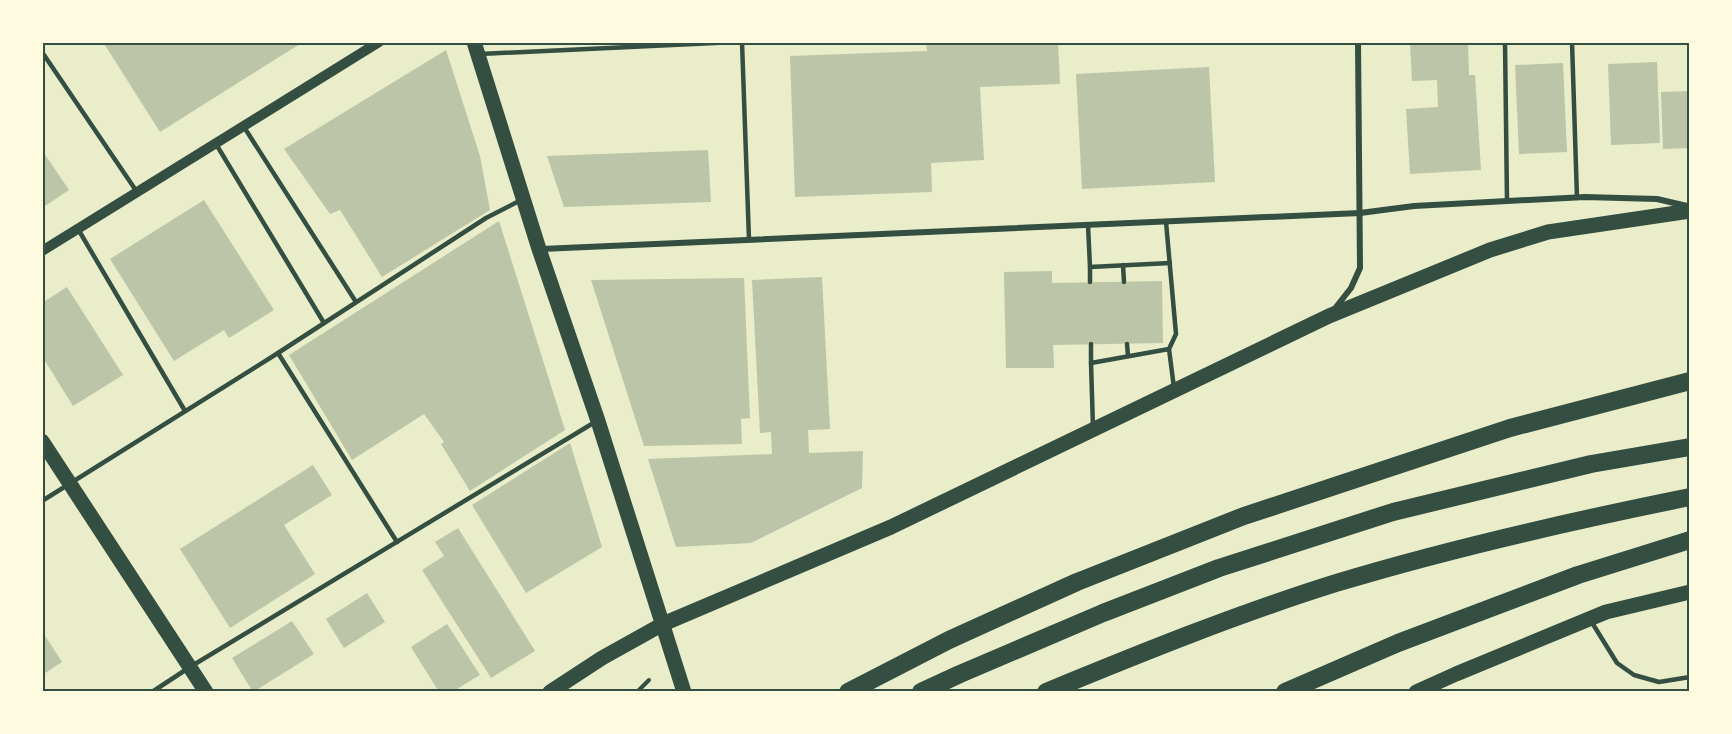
<svg xmlns="http://www.w3.org/2000/svg" width="1732" height="734" font-family="'Asap Condensed',sans-serif">
<style>
.building{fill:#bcc5a7}
.lines{fill:none;stroke-linecap:round;stroke-linejoin:round}
.path{stroke:#344e41;stroke-width:4}
.service{stroke:#344e41;stroke-width:4.5}
.minor{stroke:#344e41;stroke-width:6}
.tertiary{stroke:#344e41;stroke-width:10}
.primary{stroke:#344e41;stroke-width:15}
.motorway{stroke:#344e41;stroke-width:18}
.neatline{fill:none;stroke:#344e41;stroke-width:2}
</style>
<rect width="100%" height="100%" fill="#e9edc9"/>
<g class="building">
<polygon points="103,42 303,42 160,132"/>
<polygon points="926,42 1058,42 1060,84 980,87 984,160 931,163 932,192 795,197 790,56 927,51"/>
<polygon points="1410,42 1468,42 1469,75 1475,75 1481,170 1410,174 1406,109 1438,107 1437,80 1412,81"/>
<polygon points="446,50 480,156 490,210 382,277 340,210 330,214 284,149"/>
<polygon points="1657,62 1660,143 1611,145 1608,64"/>
<polygon points="1563,63 1567,152 1519,154 1515,65"/>
<polygon points="1209,67 1215,182 1082,189 1076,74"/>
<polygon points="1690,91 1690,148 1663,149 1661,92"/>
<polygon points="42,150 69,190 42,208"/>
<polygon points="708,150 711,202 564,207 547,156"/>
<polygon points="204,200 274,310 229,338 224,330 174,361 110,259"/>
<polygon points="499,221 565,430 470,491 441,444 444,442 424,414 352,460 289,355"/>
<polygon points="1052,271 1052,283 1162,281 1163,343 1053,345 1054,368 1006,368 1004,272"/>
<polygon points="822,277 830,429 808,430 809,453 863,451 862,488 751,543 676,547 648,459 772,454 771,432 760,433 752,280"/>
<polygon points="744,278 750,418 741,419 742,444 644,446 591,280"/>
<polygon points="67,287 123,375 73,406 42,356 42,303"/>
<polygon points="570,443 602,547 526,593 472,505"/>
<polygon points="313,465 332,495 284,525 315,574 230,628 180,549"/>
<polygon points="458,528 535,651 491,678 422,570 444,556 435,542"/>
<polygon points="367,593 385,622 344,648 326,619"/>
<polygon points="292,621 314,654 253,692 232,658"/>
<polygon points="447,624 480,675 452,692 439,692 411,647"/>
<polygon points="42,631 62,662 42,675"/>
</g>
<g class="lines">
<polyline class="path" points="638,691 649,680"/>
<g class="service">
<polyline points="742,42 749,240"/>
<polyline points="1505,42 1507,201"/>
<polyline points="1572,42 1577,198"/>
<polyline points="42,52 137,192"/>
<polyline points="480,54 736,42"/>
<polyline points="244,127 356,302"/>
<polyline points="216,144 324,323"/>
<polyline points="1088,225 1090,267"/>
<polyline points="78,229 185,411"/>
<polyline points="1123,265 1124,282"/>
<polyline points="1090,282 1090,267 1170,263"/>
<polyline points="1091,344 1091,363"/>
<polyline points="1127,344 1128,356"/>
<polyline points="1169,349 1174,388"/>
<polyline points="278,353 486,218 521,200"/>
<polyline points="1093,428 1091,363 1169,349 1176,334 1166,222"/>
<polyline points="42,501 278,353 397,542"/>
<polyline points="1591,621 1617,663 1634,675 1659,682 1690,677"/>
<polyline points="152,692 190,667 595,422"/>
</g>
<g class="minor">
<polyline points="541,249 1360,213 1414,206 1585,197 1657,199 1687,206"/>
<polyline points="1333,311 1351,288 1360,268 1358,42"/>
</g>
<polyline class="tertiary" points="42,251 379,42"/>
<g class="primary">
<polyline points="474,42 539,249 598,421 684,692"/>
<polyline points="42,441 206,692"/>
<polyline points="550,692 602,658 663,624 891,527 1329,316 1490,250 1548,232 1690,211"/>
<polyline points="1416,692 1456,674 1606,612 1690,592"/>
</g>
<g class="motorway">
<polyline points="848,692 949,640 1077,582 1244,516 1510,428 1690,381"/>
<polyline points="921,692 960,674 1103,613 1219,568 1393,512 1591,464 1690,447"/>
<path d="M1046,692C1141,653 1237,614 1336,583C1452,548 1571,521 1690,497"/>
<polyline points="1285,692 1398,643 1578,575 1690,540"/>
</g>
</g>
<rect width="1732" height="734" fill="none" stroke="#fefae0" stroke-width="87"/>
<rect x="44" y="44" width="1644" height="646" class="neatline"/>
</svg>
